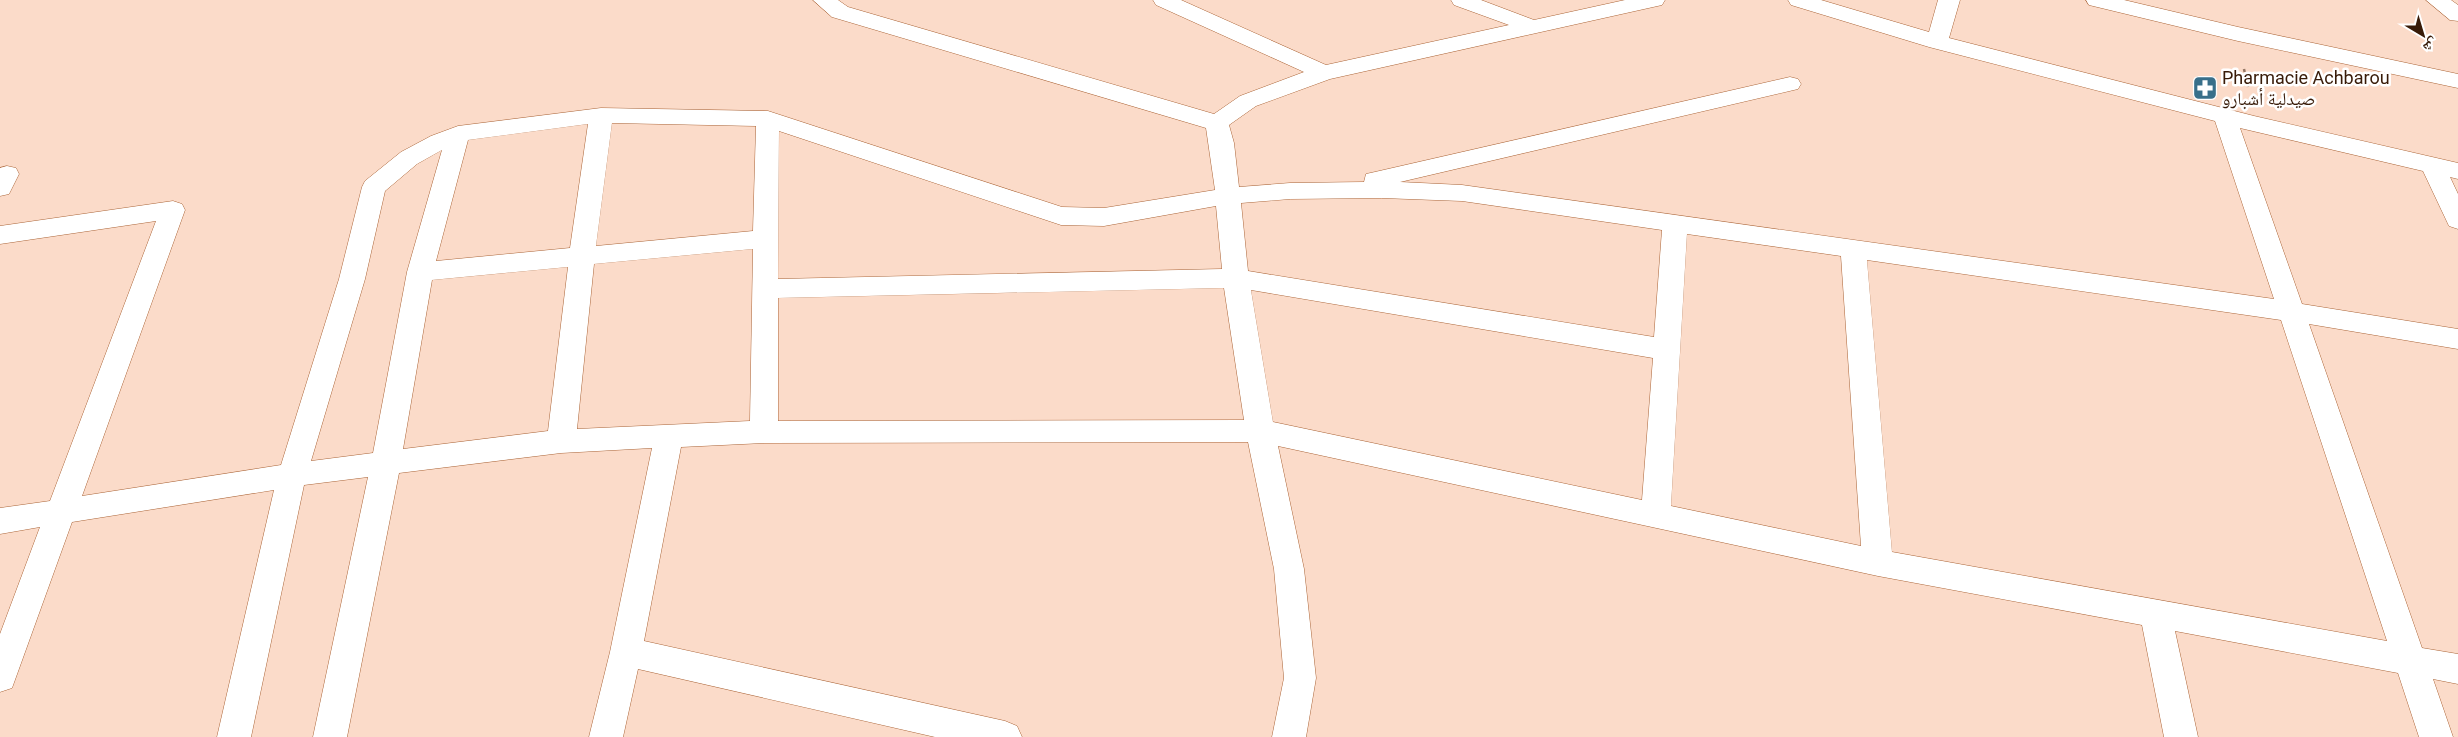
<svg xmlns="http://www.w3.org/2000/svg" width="2458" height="737" font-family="Roboto,'Noto Naskh Arabic',sans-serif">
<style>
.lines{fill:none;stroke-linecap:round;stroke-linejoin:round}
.street-casing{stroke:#ab6538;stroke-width:1}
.path{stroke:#957764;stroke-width:2.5;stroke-dasharray:3 3;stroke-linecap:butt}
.street{fill:#fff;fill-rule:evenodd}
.labels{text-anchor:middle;stroke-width:5;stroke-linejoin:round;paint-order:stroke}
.poi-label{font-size:18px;fill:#381b08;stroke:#fff;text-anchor:start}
</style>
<rect width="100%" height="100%" fill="#fbdbc9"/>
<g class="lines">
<defs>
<g id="street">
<path d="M813,0H838L848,7L1214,114L1240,96L1304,72L1156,5L1153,0H1181L1326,65L1509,25L1454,5L1451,0H1481L1534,20L1625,0H1665L1662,5L1330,79L1256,106L1229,125L1234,143L1239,187L1290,183L1364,182L1366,174L1375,172L1790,77L1798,79L1801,84L1798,89L1400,182L1462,185L2274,299L2215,121L1929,47L1791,5L1788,0H1821L1929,32L1938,0H1960L1949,38L2254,116L2458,163V179L2450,177L2458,194V229L2449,226L2423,171L2240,128L2302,304L2458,329V349L2309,324L2422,648L2458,654V684L2433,679L2453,737H2419L2398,673L2175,631L2198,737H2164L2142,625L1878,576L1278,446L1304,569L1316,678L1306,737H1272L1284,678L1274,569L1248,442L764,443L681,447L644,641L1005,721L1017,726L1022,737H935L638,669L623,737H589L610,652L652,448L561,453L399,473L347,737H313L368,477L304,485L251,737H217L274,490L72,522L16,677L12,688L0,692V634L40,527L0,534V508L50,501L156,221L0,244V226L173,201L182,204L185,210L82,496L281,465L339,279L362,187L365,181L401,152L431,136L458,126L601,108L768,111L1062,207L1104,208L1215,190L1206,128L832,17ZM612,123L756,126L753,231L596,246ZM588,124L570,248L436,261L468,140ZM779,131L1061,225L1104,226L1216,206L1222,269L778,279ZM442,150L407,272L373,453L311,461L365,279L385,191L417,164ZM1382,198L1462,201L1662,230L1654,337L1248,271L1241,203L1290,199ZM1687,234L1841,256L1861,546L1671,506ZM753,249L750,421L577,429L594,264ZM1867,260L2281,320L2387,641L1892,552ZM568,267L548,431L403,449L432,280ZM1224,288L1244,420L778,421V298ZM1251,290L1653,358L1642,500L1273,422Z"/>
<polygon points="2086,0 2124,0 2238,27 2458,74 2458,88 2238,41 2089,5"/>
<polygon points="2426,0 2451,0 2458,5 2458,21 2450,20"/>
<polygon points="7,166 16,168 19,174 9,194 0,196 0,168"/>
</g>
</defs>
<use href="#street" class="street-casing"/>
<polyline class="path" points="2244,69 2248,87"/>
<use href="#street" class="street"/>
</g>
<defs>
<symbol id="pharmacy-square" viewBox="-11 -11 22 22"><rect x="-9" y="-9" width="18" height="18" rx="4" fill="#386f8a" stroke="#fff"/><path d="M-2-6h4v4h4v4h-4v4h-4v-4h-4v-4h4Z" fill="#fff"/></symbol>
</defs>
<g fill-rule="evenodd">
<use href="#pharmacy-square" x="2191" y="74" width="28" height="28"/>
</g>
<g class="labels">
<g class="poi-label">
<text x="2222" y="84">Pharmacie Achbarou<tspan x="2222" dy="21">صيدلية أشبارو</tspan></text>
</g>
</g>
<g transform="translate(2423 35) rotate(142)" stroke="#ffffff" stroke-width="4" paint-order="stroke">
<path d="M0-4L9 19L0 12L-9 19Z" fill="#381b08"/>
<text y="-8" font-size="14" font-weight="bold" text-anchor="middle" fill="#381b08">ش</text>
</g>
</svg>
